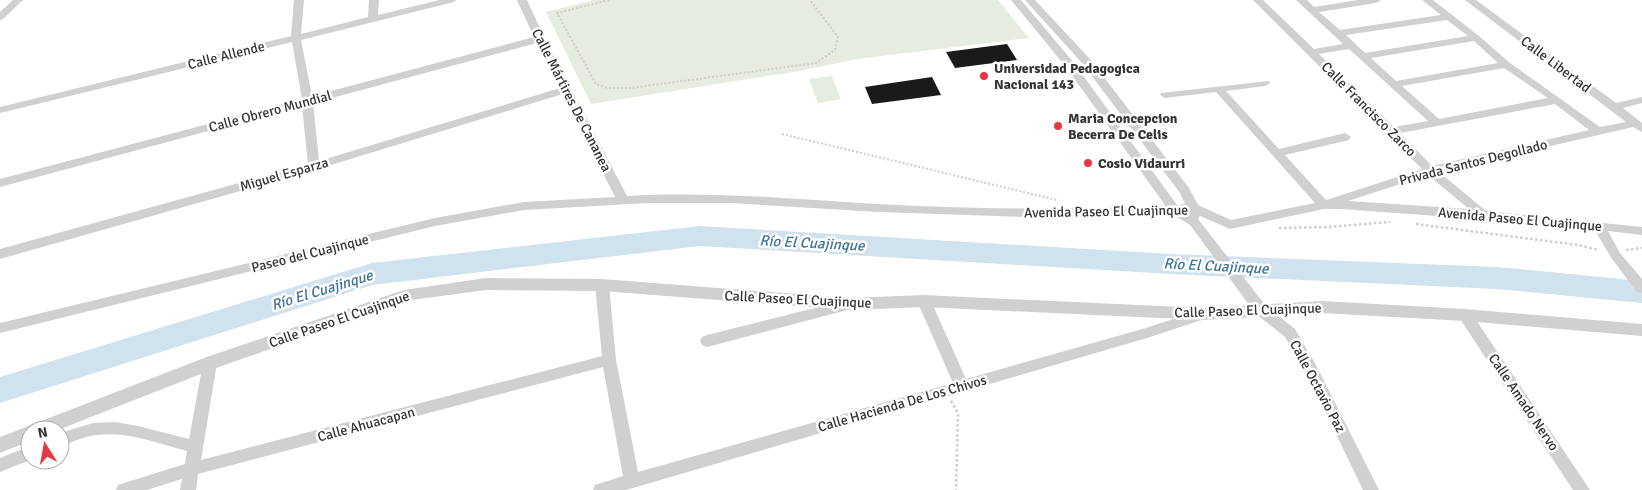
<svg xmlns="http://www.w3.org/2000/svg" width="1642" height="490" font-family="Signika,sans-serif">
<style>
.green{fill:#e6ecdf}
.lines{fill:none;stroke-linecap:round;stroke-linejoin:round}
.river{fill:#cfe2ee;fill-rule:evenodd}
.building{fill:#1a1a1a}
.path-far1{stroke:#cdcdcd;stroke-width:2;stroke-dasharray:2 2;stroke-linecap:butt}
.path{stroke:#cdcdcd;stroke-width:2.5;stroke-dasharray:2.5 2.5;stroke-linecap:butt}
.minor{fill:#d0d0d0;fill-rule:evenodd}
.tertiary{fill:#d0d0d0;fill-rule:evenodd}
.poi-dot{fill:#e63946;stroke:#fff;stroke-width:2}
.labels{text-anchor:middle;stroke-width:5;stroke-linejoin:round;paint-order:stroke}
.street-label{font-size:14px;fill:#333;stroke:#fff}
.poi-label{font-size:14px;font-weight:bold;fill:#333;stroke:#fff;text-anchor:start}
.water-label{font-size:15px;font-style:italic;fill:#3f7597;stroke:#fff}
</style>
<rect width="100%" height="100%" fill="#fff"/>
<g class="green">
<polygon points="594,0 998,0 1029,38 857,59 799,71 591,104 546,12"/>
<polygon points="832,76 841,99 818,103 809,79"/>
</g>
<g class="lines">
<polygon class="river" points="700,226 1171,254 1497,267 1642,281 1642,303 1497,289 1171,274 700,246 372,285 0,403 0,377 372,263"/>
</g>
<g class="building">
<polygon points="1007,44 1017,60 955,68 946,52"/>
<polygon points="932,77 941,95 872,104 865,87"/>
</g>
<g class="lines">
<g class="path-far1">
<polyline points="609,0 557,13 596,84 607,88 631,88 816,63 835,50 838,37 810,0"/>
<polyline points="782,134 1057,200"/>
</g>
<g class="path">
<polyline points="1416,224 1578,245 1598,250"/>
<polyline points="1279,228 1328,227 1390,222"/>
<polyline points="1626,250 1642,248"/>
<polyline points="951,401 958,413 956,490"/>
</g>
<g class="minor">
<polygon points="13,0 23,0 3,19 0,20 0,12"/>
<path d="M294,0H304L301,34L368,17L369,0H379L378,15L439,0H456L454,2L301,40L312,96L534,37L517,0H527L545,39L627,196C710,191 794,199 877,204C973,209 1069,211 1165,205L1066,67L1011,0H1021L1074,63L1177,205L1185,204L1180,193L1082,63L1025,0H1035L1090,59L1189,188L1198,205L1231,220L1315,203L1216,92L1165,98L1160,95L1161,93L1269,81L1270,83L1265,86L1226,91L1279,149L1345,133L1351,137L1349,140L1285,155L1326,200L1422,169L1253,0H1263L1314,49L1343,44L1296,0H1307L1314,7L1358,0H1381L1376,3L1319,12L1340,30L1441,15L1422,0H1433L1479,36L1510,63L1600,127L1626,122L1465,0H1476L1616,103L1642,97V103L1623,108L1642,123V132L1633,127L1439,172L1486,211L1642,227V235L1608,231L1620,253L1642,279V293L1637,292L1612,259L1594,229L1492,220L1341,209H1324L1230,229L1200,216L1198,219L1266,306L1295,329L1316,365L1379,490H1363L1306,372L1285,337L1256,314L1190,225L1172,214L1056,218L879,212L730,203H648L524,210L435,226L0,333V323L435,218L524,202L615,197L563,94L318,169L0,259V249L308,164L302,106L0,187V179L302,99L292,42L0,113V107L291,36ZM1447,20L1468,36L1365,53L1346,35ZM1474,41L1498,63L1396,81L1371,58ZM537,43L560,88L319,161L313,103ZM1349,49L1428,121L1394,127L1319,54ZM1504,68L1548,98L1439,119L1402,86ZM1555,104L1589,130L1432,166L1400,133ZM1428,175L1469,209L1348,201Z"/>
<path d="M602,280L607,281L609,285L616,360L638,472L953,383L917,301L919,297H929L931,301L966,379L1146,328L1203,309L1208,310L1210,314L1208,318L1147,338L626,490H593L595,485L623,476L603,367L198,474L196,490H180L182,479L147,490H116L118,485L124,483L185,464L187,451C159,444 128,431 98,435C85,436 72,442 60,447V433L93,423L115,422L138,426L189,439L203,363L205,359L210,357L215,359L217,363L201,460L602,356L595,285L597,281Z"/>
<polygon points="850,299 855,300 857,304 855,308 707,347 702,345 700,341 702,337 707,335"/>
<polygon points="1465,310 1470,311 1590,490 1573,490 1460,319 1458,315 1460,311"/>
<polygon points="30,446 30,460 0,472 0,458"/>
</g>
<polygon class="tertiary" points="486,278 602,279 850,298 924,295 1203,308 1322,301 1465,309 1642,324 1642,336 1465,321 1322,313 1203,320 924,307 850,310 602,291 486,290 411,300 216,368 58,430 30,430 30,441 0,453 0,437 204,358 404,290"/>
</g>
<g class="poi-dot">
<circle cx="984" cy="76" r="5"/>
<circle cx="1058" cy="126" r="5"/>
<circle cx="1088" cy="163" r="5"/>
</g>
<g class="labels">
<g class="street-label">
<text transform="translate(226 55) rotate(-14)" y="5">Calle Allende</text>
<text transform="translate(1556 64) rotate(37)" y="5">Calle Libertad</text>
<text transform="translate(572 100) rotate(63)" y="5">Calle Mártires De Cananea</text>
<text transform="translate(1369 109) rotate(45)" y="5">Calle Francisco Zarco</text>
<text transform="translate(270 111) rotate(-15)" y="5">Calle Obrero Mundial</text>
<text transform="translate(1473 162) rotate(-14)" y="5">Privada Santos Degollado</text>
<text transform="translate(284 174) rotate(-16)" y="5">Miguel Esparza</text>
<text transform="translate(1106 211) rotate(-1)" y="5">Avenida Paseo El Cuajinque</text>
<text transform="translate(1520 219) rotate(5)" y="5">Avenida Paseo El Cuajinque</text>
<text transform="translate(310 253) rotate(-14)" y="5">Paseo del Cuajinque</text>
<text transform="translate(798 299) rotate(3)" y="5">Calle Paseo El Cuajinque</text>
<text transform="translate(1248 310) rotate(-2)" y="5">Calle Paseo El Cuajinque</text>
<text transform="translate(339 319) rotate(-19)" y="5">Calle Paseo El Cuajinque</text>
<text transform="translate(1318 386) rotate(62)" y="5">Calle Octavio Paz</text>
<text transform="translate(1524 402) rotate(56)" y="5">Calle Amado Nervo</text>
<text transform="translate(902 403) rotate(-16)" y="5">Calle Hacienda De Los Chivos</text>
<text transform="translate(366 424) rotate(-15)" y="5">Calle Ahuacapan</text>
</g>
<g class="poi-label">
<text x="994" y="73">Universidad Pedagogica<tspan x="994" dy="16">Nacional 143</tspan></text>
<text x="1068" y="123">Maria Concepcion<tspan x="1068" dy="16">Becerra De Celis</tspan></text>
<text x="1098" y="168">Cosio Vidaurri</text>
</g>
<g class="water-label">
<text transform="translate(812 243) rotate(3)" y="5">Río El Cuajinque</text>
<text transform="translate(1216 266) rotate(3)" y="5">Río El Cuajinque</text>
<text transform="translate(322 290) rotate(-17)" y="5">Río El Cuajinque</text>
</g>
</g>
<g transform="translate(45 445) rotate(349)"><circle r="24" fill="#ffffff" stroke="#adadad"/>
<path d="M0-4L9 19L0 12L-9 19Z" fill="#e63946"/>
<text y="-8" font-size="14" font-weight="bold" text-anchor="middle" fill="#333333">N</text>
</g>
</svg>
